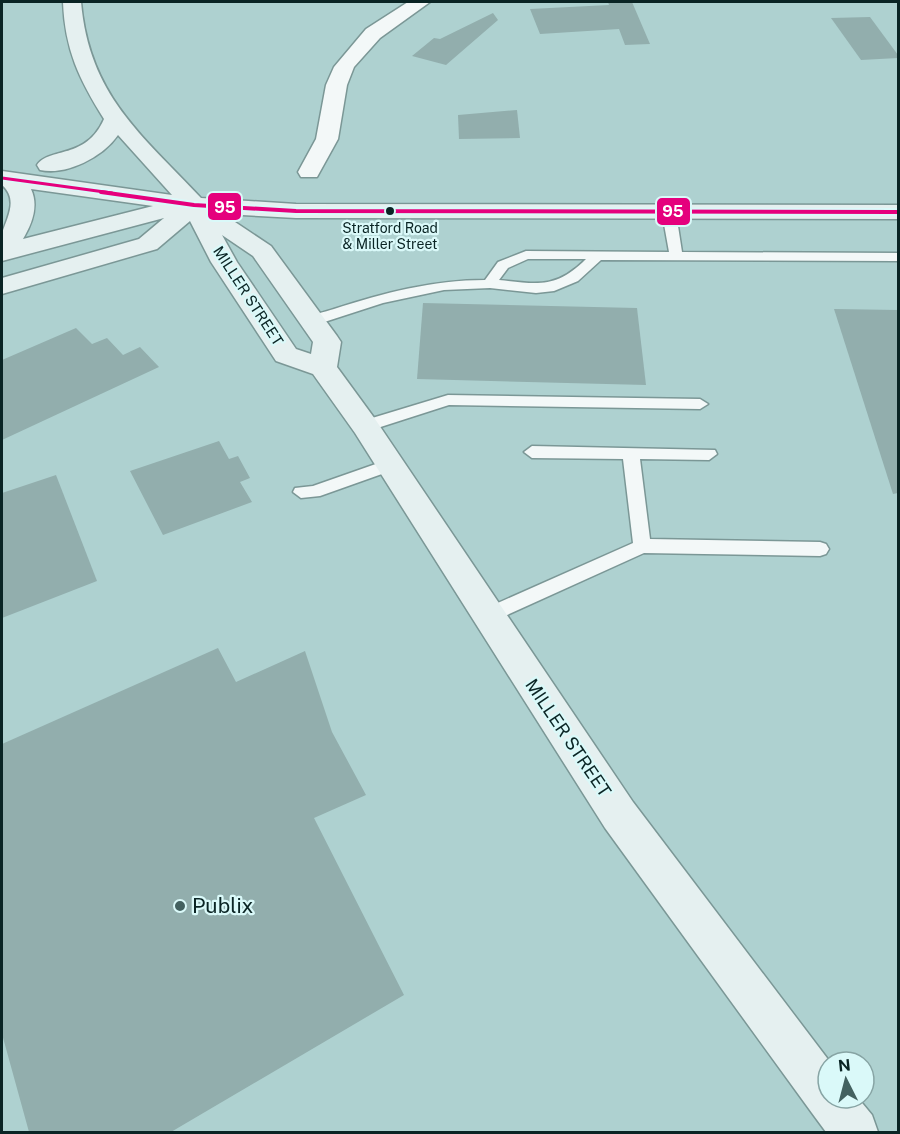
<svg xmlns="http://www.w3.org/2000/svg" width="900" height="1134" font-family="'Public Sans',sans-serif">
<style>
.building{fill:#92aead}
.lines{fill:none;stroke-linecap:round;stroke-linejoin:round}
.lane-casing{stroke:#7b9796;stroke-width:3}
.street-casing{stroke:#7b9796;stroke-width:3}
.secondary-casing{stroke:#7b9796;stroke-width:3}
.lane{fill:#f3f8f8;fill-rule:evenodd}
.street{fill:#f3f8f8;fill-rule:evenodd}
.secondary{fill:#e5f0f0;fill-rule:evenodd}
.bus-1-far1-casing{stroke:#daf9f9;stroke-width:6}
.bus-1-casing{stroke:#daf9f9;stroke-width:8}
.bus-1-far1{stroke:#e5007d;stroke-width:3}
.bus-1{stroke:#e5007d;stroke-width:4}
.bus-dot{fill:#0a2424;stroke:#daf9f9;stroke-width:2}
.poi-dot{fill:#436160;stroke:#daf9f9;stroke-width:2}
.labels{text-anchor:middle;stroke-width:4.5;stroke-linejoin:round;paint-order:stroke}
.far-bus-label{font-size:14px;fill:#0a2424;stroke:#daf9f9}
.far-street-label{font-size:15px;fill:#0a2424;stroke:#daf9f9}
.street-label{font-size:18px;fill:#0a2424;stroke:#daf9f9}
.near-poi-label{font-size:21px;fill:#0a2424;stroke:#daf9f9;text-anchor:start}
.line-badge{stroke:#daf9f9;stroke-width:2}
.badge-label{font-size:16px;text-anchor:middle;font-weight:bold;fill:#fff}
</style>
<rect width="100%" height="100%" fill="#aed1d0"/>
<g class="building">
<polygon points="608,2 632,2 650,44 625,45 619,29 540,34 530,9 609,5"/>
<polygon points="493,13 498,20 446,65 412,56 434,38 440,39"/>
<polygon points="870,17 898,55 898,58 861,60 831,18"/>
<polygon points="517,110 520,138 459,139 458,115"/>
<polygon points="423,303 637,308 646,385 417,379"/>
<polygon points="834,309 898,310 898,493 893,494"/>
<polygon points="76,328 92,344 107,338 123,355 140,347 159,367 2,440 2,360"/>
<polygon points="219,441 229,459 238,456 250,478 240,482 252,502 163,535 130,471"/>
<polygon points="56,475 97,581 2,618 2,493"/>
<polygon points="218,648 236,682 305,651 332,732 366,795 314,818 404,995 171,1132 29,1132 2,1034 2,744"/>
</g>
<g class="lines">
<defs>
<g id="lane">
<path d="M669,209L676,213L682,252L898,253V261L601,260L578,281L554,291L536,293L490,288L444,290L383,303L312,326L305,321C311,314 325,312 334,309C383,293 433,280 485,280L498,262L526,251L669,252L662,213ZM528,259H586C556,289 538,284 499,280L508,268Z"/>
<polygon points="448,395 700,399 708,404 700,409 449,405 365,432 357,426 359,422"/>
<polygon points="532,446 715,450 717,454 709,460 640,459 650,539 820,542 826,544 829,549 826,554 820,556 644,553 496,620 489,623 482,620 480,615 482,610 633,543 623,459 532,458 524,452"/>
<polygon points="390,459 398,465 396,469 320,496 301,498 293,492 295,488 313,486"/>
</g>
<polygon id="street" points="408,2 430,2 380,38 354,67 347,85 338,139 317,177 301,177 298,172 316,139 326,85 334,67 366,29"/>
<path id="secondary" d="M63,2H81C89,95 141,134 201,198L296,204L898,205V219L296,218L223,214L271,246L337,336L341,342L337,367L375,419L633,802L830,1062H828V1098H858L872,1115L878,1132H826L812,1113L605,828L355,433L313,374L276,361L211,262L190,221L157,249L2,294V278L139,239L164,218L2,261C2,253 0,241 2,233C8,216 18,199 2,185V171L172,195L118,135C103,157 66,176 40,170L37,165C49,147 86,160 104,119C79,79 65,50 63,2ZM31,189L153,206L23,239C32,224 39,206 31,189ZM222,235L253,256L313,342L311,354L296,349L237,262Z"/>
</defs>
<use href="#lane" class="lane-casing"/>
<use href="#street" class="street-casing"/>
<use href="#secondary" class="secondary-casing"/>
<use href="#lane" class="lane"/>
<use href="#street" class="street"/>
<use href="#secondary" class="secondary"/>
<defs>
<polyline id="bus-1-far1" points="2,178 112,193"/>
<polyline id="bus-1" points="101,192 194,205 296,211 898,212"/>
</defs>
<use href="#bus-1-far1" class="bus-1-far1-casing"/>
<use href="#bus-1" class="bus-1-casing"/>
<use href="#bus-1-far1" class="bus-1-far1"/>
<use href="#bus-1" class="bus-1"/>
</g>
<circle class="bus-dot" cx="390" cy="211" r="5"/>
<circle class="poi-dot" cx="180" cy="906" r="6"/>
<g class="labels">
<g class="far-bus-label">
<text x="390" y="233">Stratford Road<tspan x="390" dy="16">&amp; Miller Street</tspan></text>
</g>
<g class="far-street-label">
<text transform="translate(248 296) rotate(57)" y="5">MILLER STREET</text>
</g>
<g class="street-label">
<text transform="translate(568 738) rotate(56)" y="6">MILLER STREET</text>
</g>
<g class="near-poi-label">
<text x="192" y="913">Publix</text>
</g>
</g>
<g class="line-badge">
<rect x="207" y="192" width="35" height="29" rx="6" fill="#e5007d"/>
<rect x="656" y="197" width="35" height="29" rx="6" fill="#e5007d"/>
</g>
<g class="badge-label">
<text x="225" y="213">95</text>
<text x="673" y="217">95</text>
</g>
<rect width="900" height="1134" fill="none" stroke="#0a2424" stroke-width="6"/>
<g transform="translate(846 1080) rotate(354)"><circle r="28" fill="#daf9f9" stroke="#87a4a4" stroke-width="1.5"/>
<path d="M0-4.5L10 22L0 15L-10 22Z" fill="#436160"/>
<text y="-9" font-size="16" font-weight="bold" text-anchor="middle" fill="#0a2424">N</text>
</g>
</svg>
